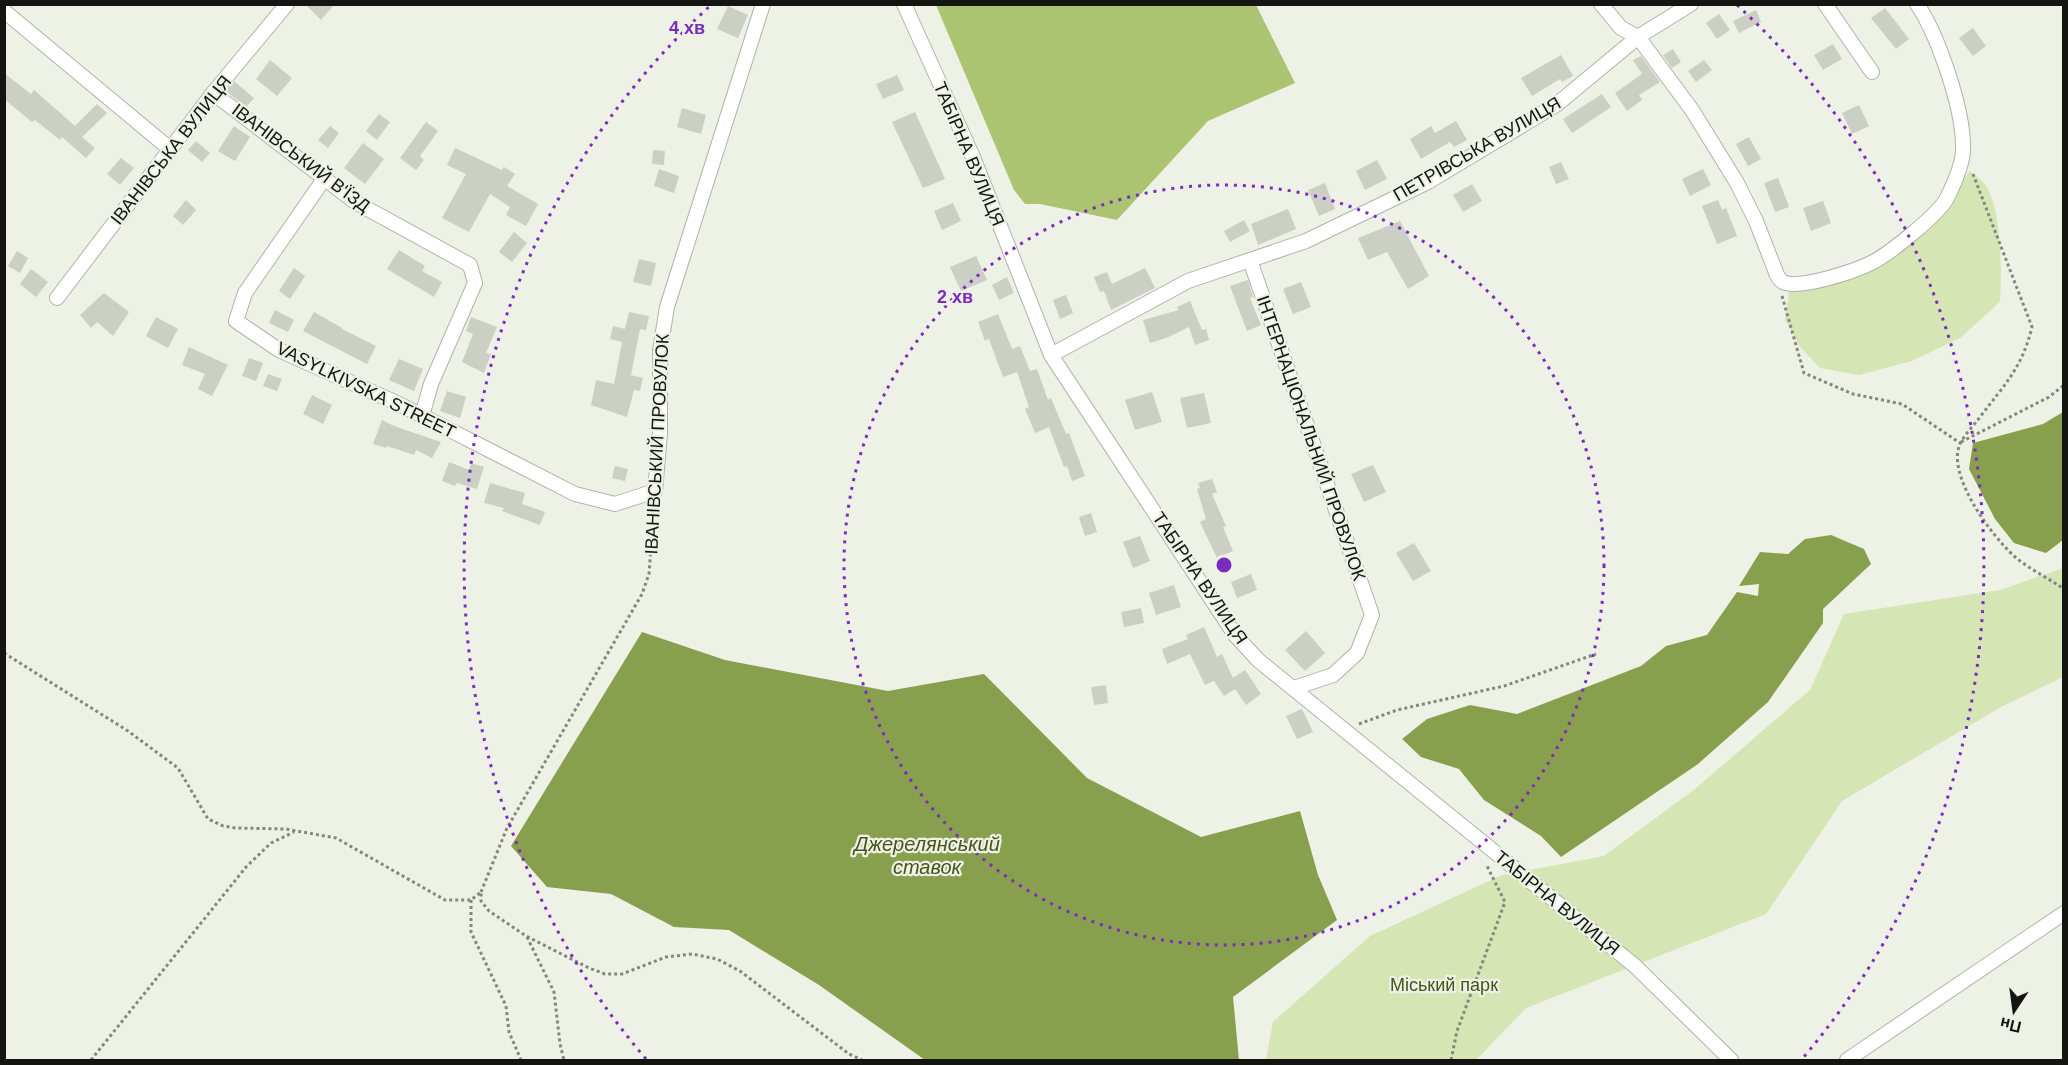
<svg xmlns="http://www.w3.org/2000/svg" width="2068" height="1065" font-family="Helvetica,sans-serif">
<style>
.green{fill:#d5e5b3}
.forest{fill:#acc471}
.water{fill:#889f4d}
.building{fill:#cbcfc4}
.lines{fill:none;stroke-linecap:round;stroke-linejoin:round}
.minor-casing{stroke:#afb3a8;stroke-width:16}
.path{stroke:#85877f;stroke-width:3;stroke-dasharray:3 3;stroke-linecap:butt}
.minor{stroke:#fff;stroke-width:14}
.ring{fill:none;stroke:#7b2cbf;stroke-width:3;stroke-dasharray:3 6}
.labels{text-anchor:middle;stroke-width:4.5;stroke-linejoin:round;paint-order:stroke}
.street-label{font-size:18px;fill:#141511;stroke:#eef1e6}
.park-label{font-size:18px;fill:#46551a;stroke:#eef1e6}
.water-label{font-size:20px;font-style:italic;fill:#46551a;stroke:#eef1e6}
.centre{fill:#7b2cbf;stroke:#eef1e6;stroke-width:3}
.ring-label{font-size:18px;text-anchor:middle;font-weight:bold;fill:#7b2cbf;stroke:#eef1e6;stroke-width:4.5;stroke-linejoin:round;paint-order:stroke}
</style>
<rect width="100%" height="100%" fill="#eef1e6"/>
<g class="green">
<path d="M1970,171C1974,175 1980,179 1984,183C2002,205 2002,273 2000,302L1960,338L1912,361L1859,375L1820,368L1800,347L1785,319L1789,292C1820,284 1863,277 1890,259C1923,237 1947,202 1970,171Z"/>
<polygon points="2063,568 2063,677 2001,707 1842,801 1766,914 1526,1008 1476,1060 1266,1060 1273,1022 1370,936 1502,875 1604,856 1695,789 1810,690 1844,614 2000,590"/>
</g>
<polygon class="forest" points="936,5 1256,5 1295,83 1208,121 1117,220 1040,204 1025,204 1014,190"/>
<g class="water">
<polygon points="2063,412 2063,540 2046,553 2014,543 1995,519 1969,469 1973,443 2043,424"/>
<polygon points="1831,535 1864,549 1871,564 1823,609 1823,623 1768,702 1698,764 1561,857 1541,836 1484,800 1459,769 1421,757 1402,739 1427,719 1470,705 1517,714 1641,666 1666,646 1707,635 1737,592 1758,596 1759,584 1739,586 1760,552 1788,554 1805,539"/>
<polygon points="642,632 725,660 888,691 984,674 1087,778 1201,837 1300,811 1318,875 1337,920 1233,997 1239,1060 925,1060 819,985 729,930 674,927 611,894 547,887 511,846"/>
</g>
<g class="building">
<polygon points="305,4 335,4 321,20"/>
<polygon points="728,6 748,15 738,38 717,29"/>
<polygon points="1885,8 1909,39 1896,49 1871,18"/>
<polygon points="1756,10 1761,22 1739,33 1733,21"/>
<polygon points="1719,14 1730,30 1717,39 1706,23"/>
<polygon points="1973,28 1986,46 1973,56 1959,38"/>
<polygon points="1833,44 1842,59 1823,70 1814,55"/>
<polygon points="1673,49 1681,62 1672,68 1663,55"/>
<polygon points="1561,55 1573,76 1562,82 1560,79 1532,96 1521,78"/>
<polygon points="1641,56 1660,82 1639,95 1642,100 1627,111 1615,93 1642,74 1633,60"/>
<polygon points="270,60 292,78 277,96 256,79"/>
<polygon points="1704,60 1712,70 1696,82 1688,71"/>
<polygon points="4,73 31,94 34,90 75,126 97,104 107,113 82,137 95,148 86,158 62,137 60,140 35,120 32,122 4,99"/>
<polygon points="897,75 904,90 883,99 876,84"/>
<polygon points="234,81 254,98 246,107 226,91"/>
<polygon points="1602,94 1611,107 1572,133 1563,119"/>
<polygon points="1859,105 1869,126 1852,134 1842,113"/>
<polygon points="682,108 706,115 701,134 677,127"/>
<polygon points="915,112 945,179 923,188 892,122"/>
<polygon points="379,114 390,122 377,140 366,131"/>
<polygon points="1456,121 1467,140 1454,147 1450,142 1421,159 1410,139 1431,126 1435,133"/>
<polygon points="426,122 438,131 420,156 424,160 416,170 400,158"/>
<polygon points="234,126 250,137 235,161 218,151"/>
<polygon points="330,126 339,133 328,148 318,140"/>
<polygon points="1749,137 1761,159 1748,166 1736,144"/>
<polygon points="196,141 210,153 202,162 188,150"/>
<polygon points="363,143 384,159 365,184 344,168"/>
<polygon points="455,148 502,170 504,167 515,174 507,186 538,204 526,226 506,215 510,207 490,194 469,232 442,218 466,174 447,165"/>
<polygon points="653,150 665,151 664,165 652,164"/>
<polygon points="121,158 134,168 120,185 107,174"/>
<polygon points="1377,160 1387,179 1365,190 1356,171"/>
<polygon points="1561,162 1569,179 1556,184 1549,167"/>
<polygon points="659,169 679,176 674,193 654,186"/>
<polygon points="1703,169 1711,185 1690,196 1682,179"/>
<polygon points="1778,178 1789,207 1775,212 1764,183"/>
<polygon points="1325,183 1335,209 1319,216 1308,190"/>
<polygon points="1472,184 1482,201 1463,212 1453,195"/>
<polygon points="186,200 196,210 183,225 173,216"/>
<polygon points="1718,200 1722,210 1726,208 1737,236 1717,244 1702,206"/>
<polygon points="1823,201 1831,223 1811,231 1803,208"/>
<polygon points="953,203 961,221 942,230 934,211"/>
<polygon points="1288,209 1296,229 1258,245 1251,224"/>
<polygon points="1244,220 1250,231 1230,242 1224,231"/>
<polygon points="1400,221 1429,276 1408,289 1387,252 1368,260 1358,238"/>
<polygon points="514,232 527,243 512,262 499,252"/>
<polygon points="399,250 425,266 422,271 442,282 434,297 387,269"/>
<polygon points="17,251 28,258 20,273 8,266"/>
<polygon points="976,256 987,280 961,291 950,267"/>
<polygon points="639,259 656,263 651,286 633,282"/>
<polygon points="294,268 305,276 290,299 279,291"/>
<polygon points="1145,268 1155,288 1111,310 1104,291 1100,292 1094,277 1107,272 1112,284"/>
<polygon points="31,269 48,282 36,297 20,284"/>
<polygon points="1007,277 1014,293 999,300 992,285"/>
<polygon points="1248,280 1253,297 1250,298 1261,325 1247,331 1230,286"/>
<polygon points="1301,282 1311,307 1293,314 1283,289"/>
<polygon points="104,293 129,312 113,336 97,322 91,328 80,315"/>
<polygon points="1066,295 1073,313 1060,319 1053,300"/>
<polygon points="1190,301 1202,330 1206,329 1209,340 1195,345 1189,327 1166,338 1150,343 1143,320 1179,310 1177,307"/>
<polygon points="275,310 294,320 288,332 269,323"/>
<polygon points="314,312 342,328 342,329 376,346 367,364 303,331"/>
<polygon points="629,312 649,316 646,330 640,329 631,375 643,378 640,391 634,390 627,417 591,405 596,380 614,384 622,342 610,339 613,326 625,329"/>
<polygon points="998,314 1012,349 1020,346 1030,371 1037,369 1048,400 1051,398 1066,434 1069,433 1085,476 1072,481 1067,466 1064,467 1049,427 1035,433 1025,409 1029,407 1017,372 1003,377 989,339 985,341 978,322"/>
<polygon points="156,317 178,329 168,348 146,336"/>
<polygon points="471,317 497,327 486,353 491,354 484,373 462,362 473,334 466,331"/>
<polygon points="189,347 228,365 212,396 198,389 205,374 182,365"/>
<polygon points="249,358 263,363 256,381 242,376"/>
<polygon points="399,359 423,369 414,391 389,380"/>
<polygon points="268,374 282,379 277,391 263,386"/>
<polygon points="447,391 466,397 460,418 440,411"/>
<polygon points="1152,392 1162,422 1135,430 1125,400"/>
<polygon points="1204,393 1211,423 1187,428 1180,398"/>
<polygon points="312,395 332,405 323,424 303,414"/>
<polygon points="382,420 394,426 441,442 432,458 416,450 414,455 387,446 386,448 373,444"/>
<polygon points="449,462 469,470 471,463 484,467 477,489 457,483 455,486 442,481"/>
<polygon points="1373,465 1386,492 1364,502 1351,474"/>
<polygon points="615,466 628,469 625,481 612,478"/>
<polygon points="1212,479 1217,492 1212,494 1226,526 1223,527 1233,551 1217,558 1200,522 1206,519 1197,489 1200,488 1198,483"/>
<polygon points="490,483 525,493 522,504 545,512 540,525 502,511 504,508 484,503"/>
<polygon points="1091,513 1097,532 1085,536 1079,517"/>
<polygon points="1140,536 1150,561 1133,568 1123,542"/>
<polygon points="1414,543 1431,571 1413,581 1396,553"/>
<polygon points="1251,574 1257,590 1237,598 1231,582"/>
<polygon points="1174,585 1181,607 1156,615 1149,593"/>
<polygon points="1141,608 1144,623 1124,627 1121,612"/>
<polygon points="1204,627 1217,657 1222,654 1233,678 1245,670 1261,694 1246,705 1235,689 1224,696 1214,681 1205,685 1190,654 1167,664 1162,649 1188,639 1186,635"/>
<polygon points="1306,631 1325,653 1305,671 1285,650"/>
<polygon points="1106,685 1108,703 1094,705 1091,687"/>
<polygon points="1302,709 1313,732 1297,739 1286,716"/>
</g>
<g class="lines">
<defs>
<g id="minor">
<polyline points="904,4 973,157 1051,355 1235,635 1258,660 1635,966 1731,1060"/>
<path d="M1601,4L1621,28L1638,37L1692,110L1737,183L1756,221L1777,275C1778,277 1781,281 1783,282C1799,290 1855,271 1871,263C1888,255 1939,214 1947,198C1954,184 1964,162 1963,146C1963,108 1938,35 1917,4"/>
<polyline points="1825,4 1872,72"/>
<polyline points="4,11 170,149"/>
<polyline points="213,93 355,202 470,265 475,283 431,384 422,416"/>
<polyline points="324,179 245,293 236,321 279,350 399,404 575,494 615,504 655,491 660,434 660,350 667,307 763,4"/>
<polyline points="1250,260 1372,615 1357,653 1333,675 1294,688"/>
<polyline points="57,298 213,93 287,4"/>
<polyline points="1051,355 1188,281 1306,241 1428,182 1556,105 1638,37 1691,4"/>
<polyline points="1847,1060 2064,913"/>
</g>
</defs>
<use href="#minor" class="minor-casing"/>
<g class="path">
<path d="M1973,174L2032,327C2022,368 2005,384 1980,417C1974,425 1966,433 1961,442C1944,473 1992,536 2014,556C2029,569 2048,578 2064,589"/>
<polyline points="1782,296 1804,373 1853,394 1902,404 1960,443"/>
<polyline points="1961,442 2049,397 2064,385"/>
<polyline points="4,653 128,731 178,768 208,819 223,826 236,828 286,829 336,838 445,900 471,900 481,892 481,901 489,911 526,936 589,968 605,974 622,974 666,957 692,954 717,959 740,971 849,1054 862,1060"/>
<polyline points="1359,724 1397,710 1504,686 1596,654"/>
<polyline points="481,892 507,828 642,594 649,574 654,505"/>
<polyline points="471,900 471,932 506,1006 509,1032 521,1060"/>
<polyline points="527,937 554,992 560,1044 564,1060"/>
<polyline points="91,1060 246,867 271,843 294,832"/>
<polyline points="1451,1060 1457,1031 1505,902 1487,866"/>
</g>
<use href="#minor" class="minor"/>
</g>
<g class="ring">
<circle cx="1224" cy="565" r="380"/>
<path d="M646 1059A760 760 0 0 1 711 5M1737 5A760 760 0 0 1 1802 1059"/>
</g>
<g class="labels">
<g class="street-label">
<text transform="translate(1477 149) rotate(-30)" y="6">ПЕТРІВСЬКА ВУЛИЦЯ</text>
<text transform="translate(171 150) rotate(-52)" y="6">ІВАНІВСЬКА ВУЛИЦЯ</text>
<text transform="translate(969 154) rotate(67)" y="6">ТАБІРНА ВУЛИЦЯ</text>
<text transform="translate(301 158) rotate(37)" y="6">ІВАНІВСЬКИЙ В'ЇЗД</text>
<text transform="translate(366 390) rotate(26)" y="6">VASYLKIVSKA STREET</text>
<text transform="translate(1311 438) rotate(71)" y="6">ІНТЕРНАЦІОНАЛЬНИЙ ПРОВУЛОК</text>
<text transform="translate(657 444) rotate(-87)" y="6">ІВАНІВСЬКИЙ ПРОВУЛОК</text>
<text transform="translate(1200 578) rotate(56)" y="6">ТАБІРНА ВУЛИЦЯ</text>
<text transform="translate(1557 903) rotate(39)" y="6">ТАБІРНА ВУЛИЦЯ</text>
</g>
<g class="park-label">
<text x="1444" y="991">Міський парк</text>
</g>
<g class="water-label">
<text x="927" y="851">Джерелянський<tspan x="927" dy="23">ставок</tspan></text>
</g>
</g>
<circle cx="1224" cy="565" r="9" class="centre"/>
<g class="ring-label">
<text x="687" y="34">4 хв</text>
<text x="955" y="303">2 хв</text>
</g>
<rect width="2068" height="1065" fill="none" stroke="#141511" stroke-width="12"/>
<g transform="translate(2014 1011) rotate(193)" stroke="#eef1e6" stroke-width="4.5" paint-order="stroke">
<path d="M0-4.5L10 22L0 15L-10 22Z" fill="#141511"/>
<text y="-9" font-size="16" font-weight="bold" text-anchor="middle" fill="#141511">Пн</text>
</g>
</svg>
